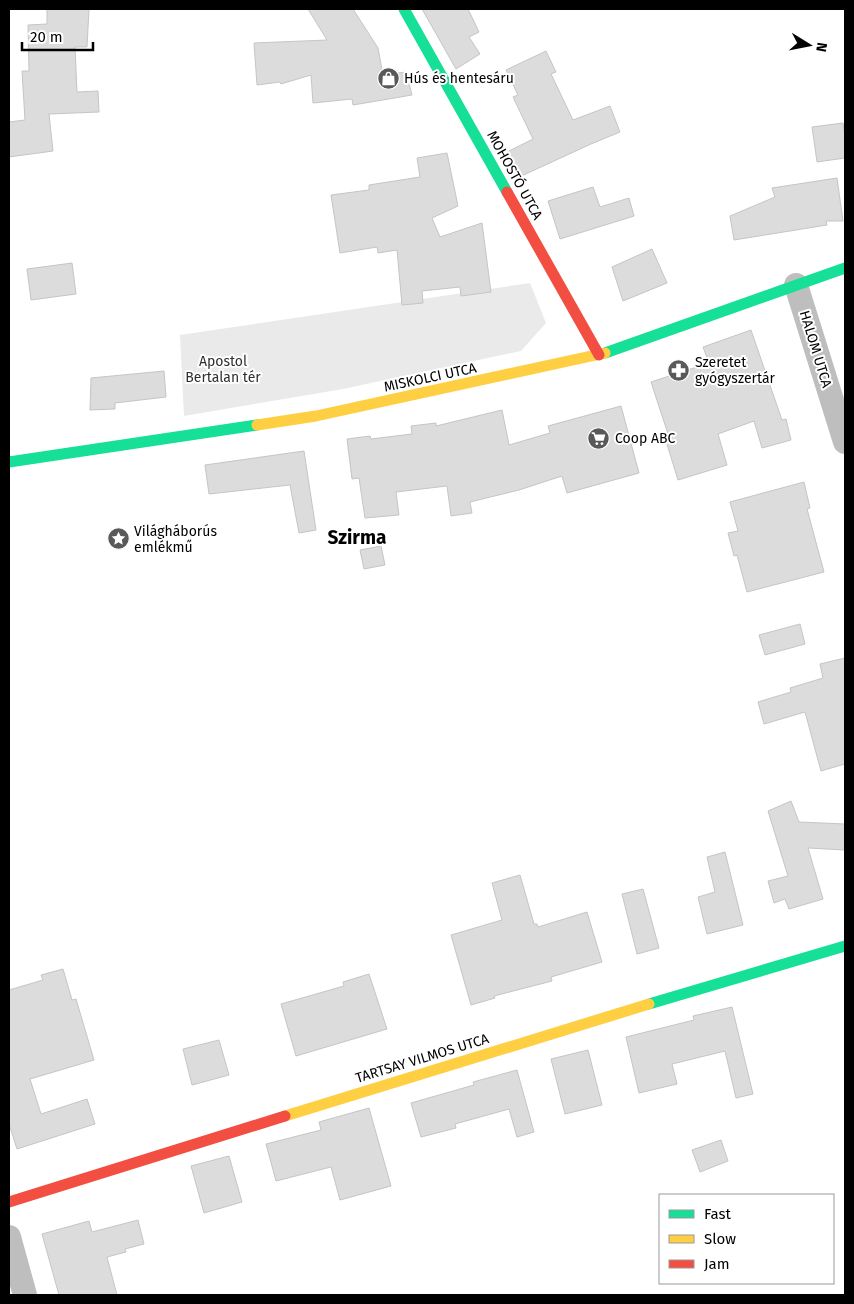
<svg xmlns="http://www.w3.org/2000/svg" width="854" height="1304" font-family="'Fira Sans',sans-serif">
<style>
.green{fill:#eaeaea}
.building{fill:#dcdcdc;stroke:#c5c5c5}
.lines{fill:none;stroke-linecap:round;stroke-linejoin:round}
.street{stroke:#bebebe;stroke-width:24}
.fast{stroke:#16e098;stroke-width:11}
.slow{stroke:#ffcf43;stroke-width:11}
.jam{stroke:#f24e42;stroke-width:11}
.labels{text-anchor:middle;stroke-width:4;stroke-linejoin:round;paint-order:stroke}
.poi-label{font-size:14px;fill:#000;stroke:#fff;text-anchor:start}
.street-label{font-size:14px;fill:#000;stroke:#fff}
.park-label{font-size:14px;fill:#2f2f2f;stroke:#fff}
.district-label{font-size:19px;font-weight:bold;fill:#000;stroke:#fff}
</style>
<rect width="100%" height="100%" fill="#fff"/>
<polygon class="green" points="530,283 546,323 521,351 343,389 184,416 180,335"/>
<g class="building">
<polygon points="47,9 89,9 87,47 75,47 77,92 98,91 99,112 49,114 53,151 9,157 9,122 25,120 22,71 29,71 28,25 47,24"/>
<polygon points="308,9 353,9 378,48 383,75 406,72 412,95 353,105 352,99 313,103 311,75 281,84 280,82 257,85 254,43 327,40"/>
<polygon points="422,9 468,9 479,32 469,37 480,54 456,69"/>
<polygon points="546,51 556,72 551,74 573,120 610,106 620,132 591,144 517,178 505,153 533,139 513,97 518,95 506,70"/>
<polygon points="843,123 845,137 845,158 817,162 812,127"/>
<polygon points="447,153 458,206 432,218 440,237 482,223 491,292 461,296 460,287 422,291 423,303 402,305 397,250 378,253 377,247 340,253 331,195 369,190 369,185 420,177 417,158"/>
<polygon points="837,178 843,221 826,221 827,225 734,240 730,216 775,197 772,188"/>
<polygon points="593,187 600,207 629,198 634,216 560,239 548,201"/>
<polygon points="652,249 667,283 623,301 612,267"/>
<polygon points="72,263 76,294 31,300 27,269"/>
<polygon points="751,330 782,420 786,419 791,440 762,448 754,421 718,434 727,465 678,480 666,441 670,440 651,382 709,363 703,347"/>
<polygon points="164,371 166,397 115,403 115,409 90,410 91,378"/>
<polygon points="621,406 639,473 567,493 562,476 519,490 470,502 472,513 451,516 447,486 396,492 399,515 365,518 359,478 352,479 347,439 370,436 371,439 412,434 411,426 436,423 436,426 502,410 509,445 550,433 548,426"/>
<polygon points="304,451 316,530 299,533 290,485 209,494 205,465"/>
<polygon points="804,482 810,508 807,509 824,572 747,592 737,555 734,556 728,533 738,531 730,502"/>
<polygon points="381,546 385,565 364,569 360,550"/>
<polygon points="800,624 805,644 765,655 759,635"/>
<polygon points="845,658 845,764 821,771 805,712 764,724 758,702 791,692 790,688 823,678 820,664"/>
<polygon points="791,801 799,822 845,824 845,850 808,848 823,899 789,909 785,899 774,903 768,881 788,876 768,811"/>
<polygon points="725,852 743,925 707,934 698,897 715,892 707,857"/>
<polygon points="520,875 534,924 537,924 538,927 587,912 602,962 551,977 552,981 494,996 495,998 471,1005 451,935 502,920 492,883"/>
<polygon points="643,889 659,948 637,954 622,894"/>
<polygon points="63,969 72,1000 76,999 94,1060 30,1079 41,1114 87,1099 95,1124 17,1149 9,1124 9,990 43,980 41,975"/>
<polygon points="369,974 387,1029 296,1056 281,1004 344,986 343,982"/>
<polygon points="732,1007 753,1094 736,1098 725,1051 672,1064 677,1084 639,1093 626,1037 694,1020 693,1016"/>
<polygon points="219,1040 229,1075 192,1085 183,1049"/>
<polygon points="588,1050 602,1105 565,1114 551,1059"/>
<polygon points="517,1070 534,1132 517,1137 509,1109 455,1124 456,1128 421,1137 411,1103 474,1085 473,1082"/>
<polygon points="369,1108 391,1186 340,1200 331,1167 276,1181 266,1144 321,1130 319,1122"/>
<polygon points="721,1140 728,1161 700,1172 692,1150"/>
<polygon points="229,1156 242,1202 204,1213 191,1166"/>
<polygon points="138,1220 144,1244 125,1249 126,1252 107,1257 117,1295 59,1295 42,1234 89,1221 92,1232"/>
</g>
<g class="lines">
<g class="street">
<polyline points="796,285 845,442"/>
<polyline points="9,1237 25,1295"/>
</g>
<g class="fast">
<polyline points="404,9 507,192"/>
<polyline points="605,353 845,268"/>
<polyline points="9,462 257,425"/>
<polyline points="649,1004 845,946"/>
</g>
<g class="slow">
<polyline points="257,425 316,416 605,353"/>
<polyline points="285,1116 649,1004"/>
</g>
<g class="jam">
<polyline points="507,192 599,355"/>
<polyline points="9,1202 285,1116"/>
</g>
</g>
<defs>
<symbol id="shop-disc" viewBox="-11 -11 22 22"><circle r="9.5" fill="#595959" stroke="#fff"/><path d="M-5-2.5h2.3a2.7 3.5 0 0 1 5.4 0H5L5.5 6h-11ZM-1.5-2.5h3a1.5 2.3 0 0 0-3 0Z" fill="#fff"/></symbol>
<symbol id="pharmacy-disc" viewBox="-11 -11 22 22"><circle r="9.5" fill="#595959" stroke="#fff"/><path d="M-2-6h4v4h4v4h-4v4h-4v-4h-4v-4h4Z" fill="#fff"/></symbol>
<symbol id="supermarket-disc" viewBox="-11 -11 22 22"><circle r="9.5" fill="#595959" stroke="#fff"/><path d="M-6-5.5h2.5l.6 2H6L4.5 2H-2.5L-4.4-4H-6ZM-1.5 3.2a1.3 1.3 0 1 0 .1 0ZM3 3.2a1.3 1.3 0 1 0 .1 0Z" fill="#fff"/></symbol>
<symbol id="sight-disc" viewBox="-11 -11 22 22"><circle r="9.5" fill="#595959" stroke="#fff"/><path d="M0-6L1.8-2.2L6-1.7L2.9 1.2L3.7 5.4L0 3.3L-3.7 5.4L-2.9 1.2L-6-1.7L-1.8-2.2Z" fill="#fff"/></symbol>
</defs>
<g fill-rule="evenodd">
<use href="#shop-disc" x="376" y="66" width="25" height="25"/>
<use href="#pharmacy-disc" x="666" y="358" width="25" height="25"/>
<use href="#supermarket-disc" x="586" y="426" width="25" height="25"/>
<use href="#sight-disc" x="106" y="526" width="25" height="25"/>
</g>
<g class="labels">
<g class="poi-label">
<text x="404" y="83">Hús és hentesáru</text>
<text x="695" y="367">Szeretet<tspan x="695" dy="16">gyógyszertár</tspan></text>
<text x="615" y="443">Coop ABC</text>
<text x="134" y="536">Világháborús<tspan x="134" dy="16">emlékmű</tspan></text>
</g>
<g class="street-label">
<text transform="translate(515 175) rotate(61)" y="5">MOHOSTÓ UTCA</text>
<text transform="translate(816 349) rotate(73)" y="5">HALOM UTCA</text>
<text transform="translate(430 377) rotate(-12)" y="5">MISKOLCI UTCA</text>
<text transform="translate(422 1058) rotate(-17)" y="5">TARTSAY VILMOS UTCA</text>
</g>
<g class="park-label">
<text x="223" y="366">Apostol<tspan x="223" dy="16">Bertalan tér</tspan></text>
</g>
<g class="district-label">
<text x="357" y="544">Szirma</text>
</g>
</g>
<rect width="854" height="1304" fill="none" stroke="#000000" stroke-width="20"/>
<rect x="659" y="1194" width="175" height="90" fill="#ffffff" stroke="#999999"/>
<rect x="669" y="1210" width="25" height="8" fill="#16e098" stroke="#999999"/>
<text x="704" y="1219" font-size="15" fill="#000000">Fast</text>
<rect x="669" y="1235" width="25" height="8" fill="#ffcf43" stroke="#999999"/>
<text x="704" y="1244" font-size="15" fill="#000000">Slow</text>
<rect x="669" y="1260" width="25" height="8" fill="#f24e42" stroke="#999999"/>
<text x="704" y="1269" font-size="15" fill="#000000">Jam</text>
<g transform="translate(809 45) rotate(100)" stroke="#ffffff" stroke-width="4" paint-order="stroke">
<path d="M0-4L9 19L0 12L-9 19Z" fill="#000000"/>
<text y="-8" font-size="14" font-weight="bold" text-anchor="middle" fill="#000000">N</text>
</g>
<path d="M22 42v8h71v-8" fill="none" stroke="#000000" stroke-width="2.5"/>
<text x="30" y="42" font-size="15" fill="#000000" stroke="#ffffff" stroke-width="4" paint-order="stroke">20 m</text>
</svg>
